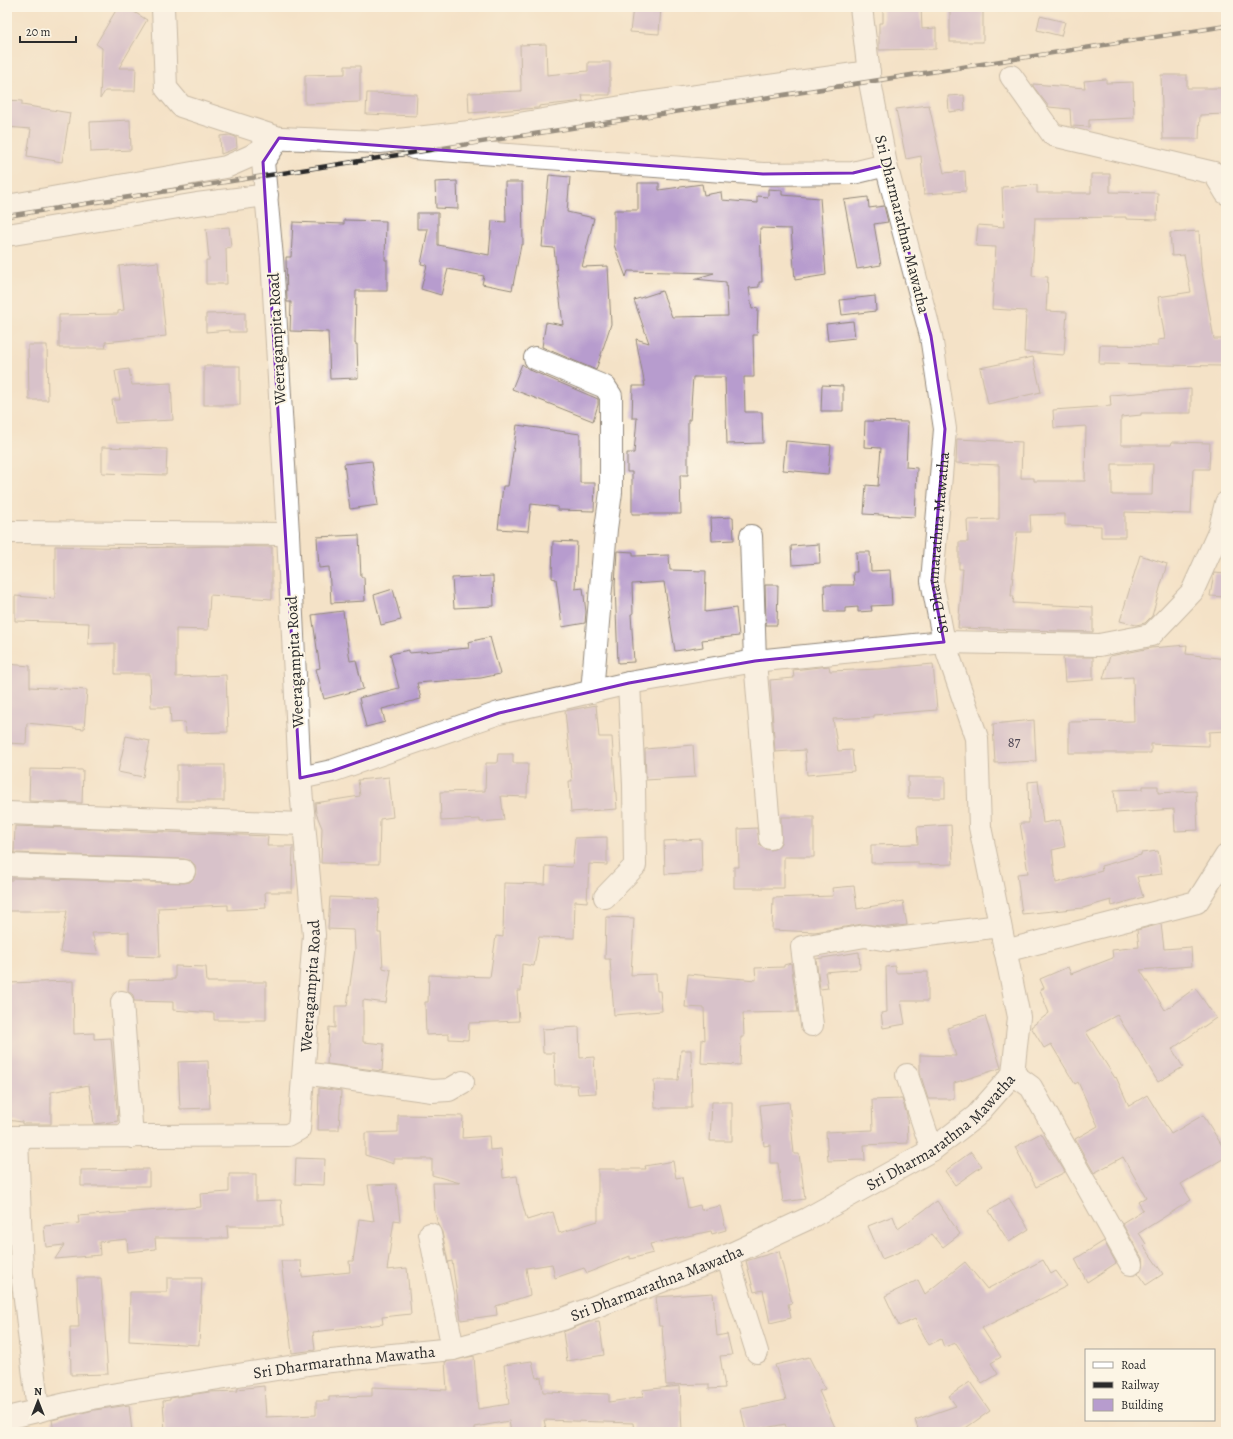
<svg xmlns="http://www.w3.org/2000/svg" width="1233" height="1439" font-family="Alegreya,serif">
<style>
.building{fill:#b79cce;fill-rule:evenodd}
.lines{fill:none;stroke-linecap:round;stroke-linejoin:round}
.minor-casing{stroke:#908679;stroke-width:24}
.minor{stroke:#fff;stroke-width:22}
.rail-casing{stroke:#2b2b2b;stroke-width:4.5}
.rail{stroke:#fcf5e5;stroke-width:3;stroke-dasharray:9;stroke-linecap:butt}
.marked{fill:none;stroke:#7b2cbf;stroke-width:3;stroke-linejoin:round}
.labels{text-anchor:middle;stroke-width:4;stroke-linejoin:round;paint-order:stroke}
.number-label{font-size:14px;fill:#4e4754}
.street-label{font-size:16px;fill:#2b2b2b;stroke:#fcf5e5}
</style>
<rect width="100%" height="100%" fill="#fcf5e5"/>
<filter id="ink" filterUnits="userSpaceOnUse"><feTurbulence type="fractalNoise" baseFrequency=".025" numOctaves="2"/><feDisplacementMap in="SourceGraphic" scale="8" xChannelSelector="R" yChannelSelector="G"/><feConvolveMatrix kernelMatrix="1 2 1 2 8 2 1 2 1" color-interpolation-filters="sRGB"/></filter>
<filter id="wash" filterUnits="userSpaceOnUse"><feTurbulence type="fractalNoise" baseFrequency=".012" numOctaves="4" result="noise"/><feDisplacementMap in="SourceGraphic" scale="16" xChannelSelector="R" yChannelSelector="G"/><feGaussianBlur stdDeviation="0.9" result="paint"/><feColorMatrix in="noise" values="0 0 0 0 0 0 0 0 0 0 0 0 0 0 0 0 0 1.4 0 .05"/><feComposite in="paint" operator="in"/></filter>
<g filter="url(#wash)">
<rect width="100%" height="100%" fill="#f4e2c7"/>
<g id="blocks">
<g class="building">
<polygon points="118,7 126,7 147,20 119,68 136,68 135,91 105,91 100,99 102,48 96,44"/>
<polygon points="633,7 661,7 659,34 630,32"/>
<polygon points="883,7 921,7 922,29 936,28 936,49 879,50 879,23 883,23"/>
<rect x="950" y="11" width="33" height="31"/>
<polygon points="1040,16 1065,22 1061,36 1037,30"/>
<polygon points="546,44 547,75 588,71 588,62 610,62 610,95 582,95 583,101 539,106 539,108 537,108 469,113 468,93 521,91 520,45"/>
<polygon points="345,66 360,66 360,102 305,104 305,75 345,74"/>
<polygon points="1161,75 1187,75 1187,88 1226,88 1226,114 1200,115 1199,139 1163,139"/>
<polygon points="1106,79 1106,83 1133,82 1134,118 1089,120 1089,127 1071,126 1070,109 1049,107 1033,86 1033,84 1085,88 1084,81"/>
<polygon points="367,93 417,94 416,116 366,114"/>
<polygon points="964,95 965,110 949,112 948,96"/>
<polygon points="7,100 22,101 22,105 70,113 62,162 27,156 31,129 7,127"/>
<polygon points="929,105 944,173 965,171 966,191 924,194 921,156 906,159 896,109"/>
<polygon points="130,120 131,150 91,152 90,122"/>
<polygon points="230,135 236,137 237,148 221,154 220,136"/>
<polygon points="1091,174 1110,174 1110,192 1158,193 1157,220 1126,219 1126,217 1035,218 1032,276 1048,277 1046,311 1067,312 1064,355 1024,352 1026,311 992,309 996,247 976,246 978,225 1004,227 1002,187 1037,185 1037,193 1091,193"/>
<polygon points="549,175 570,177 567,212 594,218 582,267 608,266 611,324 596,370 542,347 546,322 563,325 554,248 542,247"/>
<polygon points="457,181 458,209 436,208 435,182"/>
<polygon points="505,182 522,182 523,245 521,245 512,290 482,284 484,276 448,269 441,295 421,289 427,265 421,264 428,229 417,229 417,213 438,213 438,245 489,255 492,221 506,222"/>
<polygon points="638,183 659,183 659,190 702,184 704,195 721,192 722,200 757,203 757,196 768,197 768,189 782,190 782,195 820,198 826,275 795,280 791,229 760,228 762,282 759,282 759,287 749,288 752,309 758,308 757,335 753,335 754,377 744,377 745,412 762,412 763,443 727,444 725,377 693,377 690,420 688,420 688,475 680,475 681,514 632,514 632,472 627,472 627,453 634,453 637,418 632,418 633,386 645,386 636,339 649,343 634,300 662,291 672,317 728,316 726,282 694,279 714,273 628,271 626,277 614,245 614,210 638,210"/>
<polygon points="868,197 869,208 884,206 888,222 874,224 881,265 857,269 844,200"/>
<polygon points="344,220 386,221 385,260 387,260 387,291 356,291 355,344 357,344 358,378 330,379 328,332 290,331 291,302 287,302 286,257 291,257 293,222 344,224"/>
<polygon points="229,227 231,247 226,248 227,284 206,284 206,260 209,260 206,229"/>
<polygon points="1199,231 1201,266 1214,339 1223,339 1223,366 1099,364 1100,345 1158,346 1158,340 1165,339 1158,297 1191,292 1184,255 1172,256 1170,233"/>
<polygon points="158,262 166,336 105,342 106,348 59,348 59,315 118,314 118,311 124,310 119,266"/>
<polygon points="875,296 876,311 842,315 840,300"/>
<polygon points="245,313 245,332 229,332 229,330 206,332 206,314"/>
<polygon points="853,321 855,338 828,341 826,324"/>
<polygon points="28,345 47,345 48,400 29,400"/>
<polygon points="1033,357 1041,392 988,404 980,368"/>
<polygon points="522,364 530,370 598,399 598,405 593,421 512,389"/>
<rect x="204" y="366" width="36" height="39"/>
<polygon points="129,369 132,385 171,383 173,420 115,423 112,400 120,400 115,371"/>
<polygon points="822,385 843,386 843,411 821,411"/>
<path d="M1191,389V413H1141V415L1121,417V445H1171L1172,442L1210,443L1209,469H1193L1191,514L1125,512V537H1101V526L1065,525V514L1030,515L1031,532H1017L1011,596H1014L1013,603L1093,607V632L958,628L963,569H959V542H968L967,520L999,519V465L956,463L957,439L1022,442L1021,478H1034V481H1085L1086,426L1054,428L1053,410L1111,406L1110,395ZM1112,464H1153L1152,495H1112Z"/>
<polygon points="865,421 908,422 906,467 917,468 915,517 864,514 866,485 878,486 881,448 864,447"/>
<polygon points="517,425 580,434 580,483 595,483 594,511 558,510 558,507 531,504 528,531 498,529 503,486 508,486"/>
<polygon points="786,441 831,445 828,474 783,470"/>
<polygon points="102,447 167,449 166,475 102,473"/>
<polygon points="372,461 378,505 350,509 344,464"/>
<polygon points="733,517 734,540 712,541 711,518"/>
<polygon points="359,535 361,577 364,577 365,601 331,603 329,567 319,568 317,537"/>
<polygon points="553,541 577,542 575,589 583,588 586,612 585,623 562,627 556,579 552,578"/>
<polygon points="819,544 820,563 792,565 791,546"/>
<polygon points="55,546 137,548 218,546 272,547 272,599 210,595 208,630 176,629 176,677 226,675 228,732 186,733 185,722 171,723 170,707 151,707 150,674 115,674 115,643 88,644 89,623 15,621 15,596 55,599"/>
<polygon points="617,551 633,552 633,556 669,555 670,570 706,571 705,612 736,608 739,636 702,640 703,647 675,651 664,582 632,584 633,614 631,614 634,662 618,663 615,585"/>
<polygon points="856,552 870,552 871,571 890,570 892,605 871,606 872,611 858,612 858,607 845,608 845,612 825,612 824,585 854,585 853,572 857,572"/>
<polygon points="1140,555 1167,564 1152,616 1145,623 1136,625 1120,621"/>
<polygon points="1214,573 1226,574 1226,597 1210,596"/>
<polygon points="493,576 494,606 454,608 452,578"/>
<polygon points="765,585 778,585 777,625 766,625"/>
<polygon points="393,589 401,620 381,625 374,595"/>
<polygon points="343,611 350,661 356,660 363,689 324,699 316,669 320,668 312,615"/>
<polygon points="490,637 500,674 481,678 417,683 421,699 382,709 385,722 366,727 359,698 399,688 390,654 409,650 409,653 469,648 468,642"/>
<polygon points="1187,645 1186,654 1226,659 1226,731 1209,732 1209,746 1151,744 1151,753 1069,753 1069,722 1134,721 1133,677 1103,679 1110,656 1151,648"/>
<polygon points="1063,657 1093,657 1093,680 1065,682"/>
<polygon points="7,664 30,666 30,687 87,690 84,729 27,723 26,744 7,743"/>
<polygon points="933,664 937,710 874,715 874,717 833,719 838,751 852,750 854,771 807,775 805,750 775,752 770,680 794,678 793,670 829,666 830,671 880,669"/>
<polygon points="596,705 599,737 612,737 617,809 571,812 569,781 572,781 565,711"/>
<polygon points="1034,720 1036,761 995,763 993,724"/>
<polygon points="126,736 150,741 143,777 118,772"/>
<polygon points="693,745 695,777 646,780 645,749"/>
<polygon points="498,754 513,754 513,763 528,763 527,797 501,796 504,820 480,822 480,819 441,821 440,792 485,791 486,763 497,763"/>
<rect x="177" y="765" width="47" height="36"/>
<polygon points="30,769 83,770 82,803 29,801"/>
<polygon points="389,777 393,817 380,819 379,864 321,863 322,828 316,813 315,803 360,796 358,780"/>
<rect x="908" y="777" width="37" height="21"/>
<polygon points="1038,781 1043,823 1060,820 1065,847 1052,850 1056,883 1102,871 1101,866 1141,855 1141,853 1158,851 1162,874 1137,877 1143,897 1112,906 1111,900 1083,908 1022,914 1017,874 1028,873 1020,823 1029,823 1028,782"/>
<polygon points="1143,786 1158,786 1158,793 1196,791 1198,830 1175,831 1174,809 1116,813 1114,790 1143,789"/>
<polygon points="781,817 814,817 814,857 784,857 784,888 734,888 734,867 739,867 738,829 757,828 760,845 765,849 771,850 777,848 781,843"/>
<polygon points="951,825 953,864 918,865 918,862 871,863 871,845 918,844 917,827"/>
<polygon points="15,826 268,836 267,846 293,846 292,892 265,892 266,908 228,910 228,905 158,908 160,957 129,956 129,932 92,933 98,954 60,952 67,911 7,911 7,880 12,880 12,878 184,883 190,882 194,878 196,872 195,865 191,861 184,859 14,853"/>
<polygon points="607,837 607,865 589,864 587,902 575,901 574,938 539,937 534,966 522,964 521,991 517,991 519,1021 469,1023 468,1040 449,1039 449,1034 426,1035 425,1002 428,1002 429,975 490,977 496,936 503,937 504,883 545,884 546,866 572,867 575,838"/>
<polygon points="701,839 702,872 665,874 664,841"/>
<polygon points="854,886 857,909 903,901 907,925 888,927 863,924 815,932 772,930 773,898 833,896 832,888"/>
<polygon points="330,897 379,899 378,933 381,933 383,968 391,970 386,1003 363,1000 363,1042 384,1044 382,1071 327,1064 329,1027 335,1028 335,1006 347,1006 355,949 354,930 328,929"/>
<polygon points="606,917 634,918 631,975 656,974 657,991 660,991 662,1011 614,1015 610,959 605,959"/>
<polygon points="1161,924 1164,949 1191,947 1192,966 1140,970 1165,1010 1195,988 1216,1018 1172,1049 1183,1067 1158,1082 1117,1015 1086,1032 1115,1078 1116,1077 1129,1106 1147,1095 1171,1134 1203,1115 1226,1152 1226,1157 1181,1184 1191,1200 1139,1233 1146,1244 1144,1246 1163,1274 1146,1285 1138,1274 1143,1264 1142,1258 1122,1223 1143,1210 1138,1202 1146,1197 1123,1157 1094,1173 1075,1139 1098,1126 1078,1082 1075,1084 1051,1044 1044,1048 1031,1027 1049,1013 1040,990 1044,988 1040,979 1068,967 1071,974 1113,958 1112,950 1139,947 1137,930"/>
<polygon points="859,952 860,969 825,972 828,988 820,989 816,959"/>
<polygon points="791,963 798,1012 743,1013 744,1037 741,1037 740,1065 701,1063 702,1039 705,1040 704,1008 685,1007 688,974 756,980 755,968 784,967 784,965"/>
<polygon points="175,966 206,967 207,982 266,982 266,1020 214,1020 214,1013 173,1010 173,1002 134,1001 133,995 128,991 129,980 175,979"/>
<polygon points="895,966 896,973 928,972 928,1001 901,1001 905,1024 883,1028 881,1013 887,1012 886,967"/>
<polygon points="73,981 74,1034 94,1033 94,1039 111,1038 118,1121 94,1124 89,1085 51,1092 51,1124 22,1124 22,1122 7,1120 7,983"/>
<polygon points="985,1016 1001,1068 954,1083 954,1099 928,1099 920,1073 920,1055 956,1056 947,1028"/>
<polygon points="579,1027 580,1058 594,1057 596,1093 578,1094 577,1085 555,1085 554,1053 543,1053 542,1029"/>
<polygon points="681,1050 691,1050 692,1108 655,1108 654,1080 678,1080"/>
<polygon points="208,1061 210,1108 180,1109 178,1062"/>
<polygon points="319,1088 341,1091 339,1130 318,1130"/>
<polygon points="902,1099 907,1115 908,1143 864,1145 865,1160 828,1161 826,1132 873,1130 872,1100"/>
<polygon points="712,1102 732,1102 732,1141 710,1141"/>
<polygon points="789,1102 794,1154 799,1154 805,1199 783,1202 778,1163 770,1163 770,1145 764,1146 760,1105"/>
<polygon points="398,1115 463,1116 462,1138 489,1136 490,1150 501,1149 503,1178 517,1176 520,1195 527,1220 553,1212 559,1233 598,1221 598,1169 646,1169 645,1166 673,1161 676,1178 682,1177 688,1208 700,1205 701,1210 720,1206 726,1230 712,1234 711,1231 650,1244 653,1253 630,1259 630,1256 587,1273 584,1268 555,1278 552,1264 526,1268 530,1295 496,1306 497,1315 461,1320 452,1261 448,1262 442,1232 438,1225 435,1212 433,1183 460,1183 432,1175 432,1159 394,1159 394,1164 365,1155 365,1133 398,1132"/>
<polygon points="1041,1133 1065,1172 1036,1187 1015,1147"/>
<polygon points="971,1152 982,1166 955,1185 945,1171"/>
<polygon points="296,1158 325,1159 324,1185 295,1184"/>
<polygon points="149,1169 149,1186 81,1186 81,1170"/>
<polygon points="229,1174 256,1174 256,1201 281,1200 283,1226 227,1226 228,1238 155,1238 156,1249 128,1252 127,1239 99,1242 100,1255 55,1259 64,1245 46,1247 44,1226 79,1223 78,1216 201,1207 200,1194 229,1192"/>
<polygon points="396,1184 400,1221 394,1220 387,1270 407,1268 411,1314 382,1317 383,1324 313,1332 315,1350 292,1353 281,1261 301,1261 302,1277 350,1272 349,1261 353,1261 359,1219 374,1221 368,1185"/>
<polygon points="1009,1198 1029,1229 1009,1242 989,1211"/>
<polygon points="937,1201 960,1234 943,1247 932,1234 919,1244 882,1259 868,1226 893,1216 898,1229"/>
<polygon points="1104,1241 1116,1263 1087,1282 1075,1259"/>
<polygon points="779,1251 792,1303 788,1304 791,1318 770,1323 763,1290 754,1292 746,1261"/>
<polygon points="1043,1260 1051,1274 1056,1271 1067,1286 982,1328 1001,1357 991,1363 998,1374 982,1384 956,1343 944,1347 941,1339 929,1345 915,1319 899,1326 885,1296 918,1280 925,1294 965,1262 987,1289"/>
<polygon points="77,1278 101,1278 108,1374 71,1375 70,1327 79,1327"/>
<polygon points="167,1278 202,1278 199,1345 129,1341 130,1292 167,1292"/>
<polygon points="713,1293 717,1336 727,1334 732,1355 720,1356 725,1388 709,1389 709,1384 666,1385 662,1326 659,1326 656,1297"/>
<polygon points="599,1321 604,1355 567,1361 563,1332 589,1322"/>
<polygon points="474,1356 478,1409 509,1404 504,1365 532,1361 536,1378 541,1377 543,1392 609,1394 609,1402 643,1397 642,1390 680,1386 682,1432 634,1432 633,1423 544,1420 546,1429 522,1432 511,1432 509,1421 475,1427 475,1432 241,1432 241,1430 165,1432 163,1401 170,1400 170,1398 209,1392 238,1391 237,1389 264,1386 266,1417 316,1415 316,1401 329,1401 329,1397 372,1396 372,1387 447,1390 445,1362"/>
<polygon points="809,1357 825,1389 819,1391 837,1432 788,1432 785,1424 746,1432 741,1409 786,1400 775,1365"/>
<polygon points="970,1382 990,1411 960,1432 919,1432 915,1420 956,1406 949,1396"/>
<polygon points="129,1405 132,1432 54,1432 52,1420 94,1410"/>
</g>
</g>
</g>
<g filter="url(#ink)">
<use href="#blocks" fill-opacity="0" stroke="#908679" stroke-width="1"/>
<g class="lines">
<defs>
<g id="minor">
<polyline points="163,7 166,88 181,106 279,138 290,139"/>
<polyline points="1011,76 1053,135 1214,173 1226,193"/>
<polyline points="414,148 763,174 853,173 886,165"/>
<polyline points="7,206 226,167 251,156 279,138 380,142 470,132 640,104 869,72"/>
<polyline points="7,235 197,204 267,195"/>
<polyline points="535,358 605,387 611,396 611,492 606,529 592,692"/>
<polyline points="7,532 288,534"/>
<polyline points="751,536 755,661 770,838"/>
<polyline points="300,778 332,771 499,713 629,683 755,661 944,642 1099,645 1151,635 1192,592 1219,532 1226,503"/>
<polyline points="7,813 303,824"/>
<polyline points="7,865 184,871"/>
<polyline points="605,897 635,866 634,785 629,683"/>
<polyline points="1005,951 1197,902 1226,856"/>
<polyline points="122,1002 132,1137"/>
<polyline points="812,1025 802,947 865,936 888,940 1000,926"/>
<polyline points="304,1073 432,1091 449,1090 463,1082"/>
<polyline points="1013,1074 1031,1087 1131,1264"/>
<polyline points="907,1075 932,1150"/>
<path id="s1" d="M7,1137L288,1135L299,1129L314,935L300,778L288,534L272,258L263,162L279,138"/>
<polyline points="17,1138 22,1273 38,1411"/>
<polyline points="430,1234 453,1349"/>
<polyline points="727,1256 757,1352"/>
<path id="s2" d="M7,1418L92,1398L321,1362L453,1349L563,1319L727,1256L807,1219L932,1150L976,1116L1013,1074L1019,1017L980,827L977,738L944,642L932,581L945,429L931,336L886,165L870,82L861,7"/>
</g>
</defs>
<use href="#minor" class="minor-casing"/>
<use href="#minor" class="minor"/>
<defs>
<polyline id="rail" points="7,216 1226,26"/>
</defs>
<use href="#rail" class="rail-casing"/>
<use href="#rail" class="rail"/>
</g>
</g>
<path d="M0 0H1233V1439H0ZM279,138L763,174L853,173L886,165L931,336L945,429L932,581L944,642L755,661L629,683L499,713L332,771L300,778L263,162Z" fill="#f4e2c7" fill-opacity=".55" fill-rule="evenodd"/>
<path class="marked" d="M279,138L763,174L853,173L886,165L931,336L945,429L932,581L944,642L755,661L629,683L499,713L332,771L300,778L263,162Z"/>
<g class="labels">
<g class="number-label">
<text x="1014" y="747">87</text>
</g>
<g class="street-label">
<text transform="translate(903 224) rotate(76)" y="6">Sri Dharmarathna Mawatha</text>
<text transform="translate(276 339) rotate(-93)" y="6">Weeragampita Road</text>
<text dy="6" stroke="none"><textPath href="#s2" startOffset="1626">Sri Dharmarathna Mawatha</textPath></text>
<text transform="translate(294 662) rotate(-93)" y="6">Weeragampita Road</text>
<text dy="6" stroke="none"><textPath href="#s1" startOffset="437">Weeragampita Road</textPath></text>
<text dy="6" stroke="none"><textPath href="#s2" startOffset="990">Sri Dharmarathna Mawatha</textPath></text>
<text dy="6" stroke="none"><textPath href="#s2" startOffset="666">Sri Dharmarathna Mawatha</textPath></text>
<text dy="6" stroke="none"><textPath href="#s2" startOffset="342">Sri Dharmarathna Mawatha</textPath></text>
</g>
</g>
<rect width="1233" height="1439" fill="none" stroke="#fcf5e5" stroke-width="24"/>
<rect x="1085" y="1349" width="130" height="72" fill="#fcf5e5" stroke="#a8a49b"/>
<rect x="1093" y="1362" width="20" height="6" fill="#ffffff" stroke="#a8a49b"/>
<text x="1121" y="1369" font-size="12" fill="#2b2b2b">Road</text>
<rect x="1093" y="1382" width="20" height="6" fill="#2b2b2b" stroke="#a8a49b"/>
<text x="1121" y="1389" font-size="12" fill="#2b2b2b">Railway</text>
<rect x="1093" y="1399" width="20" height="12" fill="#b79cce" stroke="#a8a49b"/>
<text x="1121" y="1409" font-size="12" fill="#2b2b2b">Building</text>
<g transform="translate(38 1401)" stroke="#fcf5e5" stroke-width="3" paint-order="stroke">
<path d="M0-3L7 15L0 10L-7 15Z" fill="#2b2b2b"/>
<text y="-6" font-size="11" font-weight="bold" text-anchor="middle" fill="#2b2b2b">N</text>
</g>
<path d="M20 36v6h56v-6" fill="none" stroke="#2b2b2b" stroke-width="2"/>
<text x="26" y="36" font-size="12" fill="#2b2b2b" stroke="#fcf5e5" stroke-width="3" paint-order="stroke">20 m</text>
</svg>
